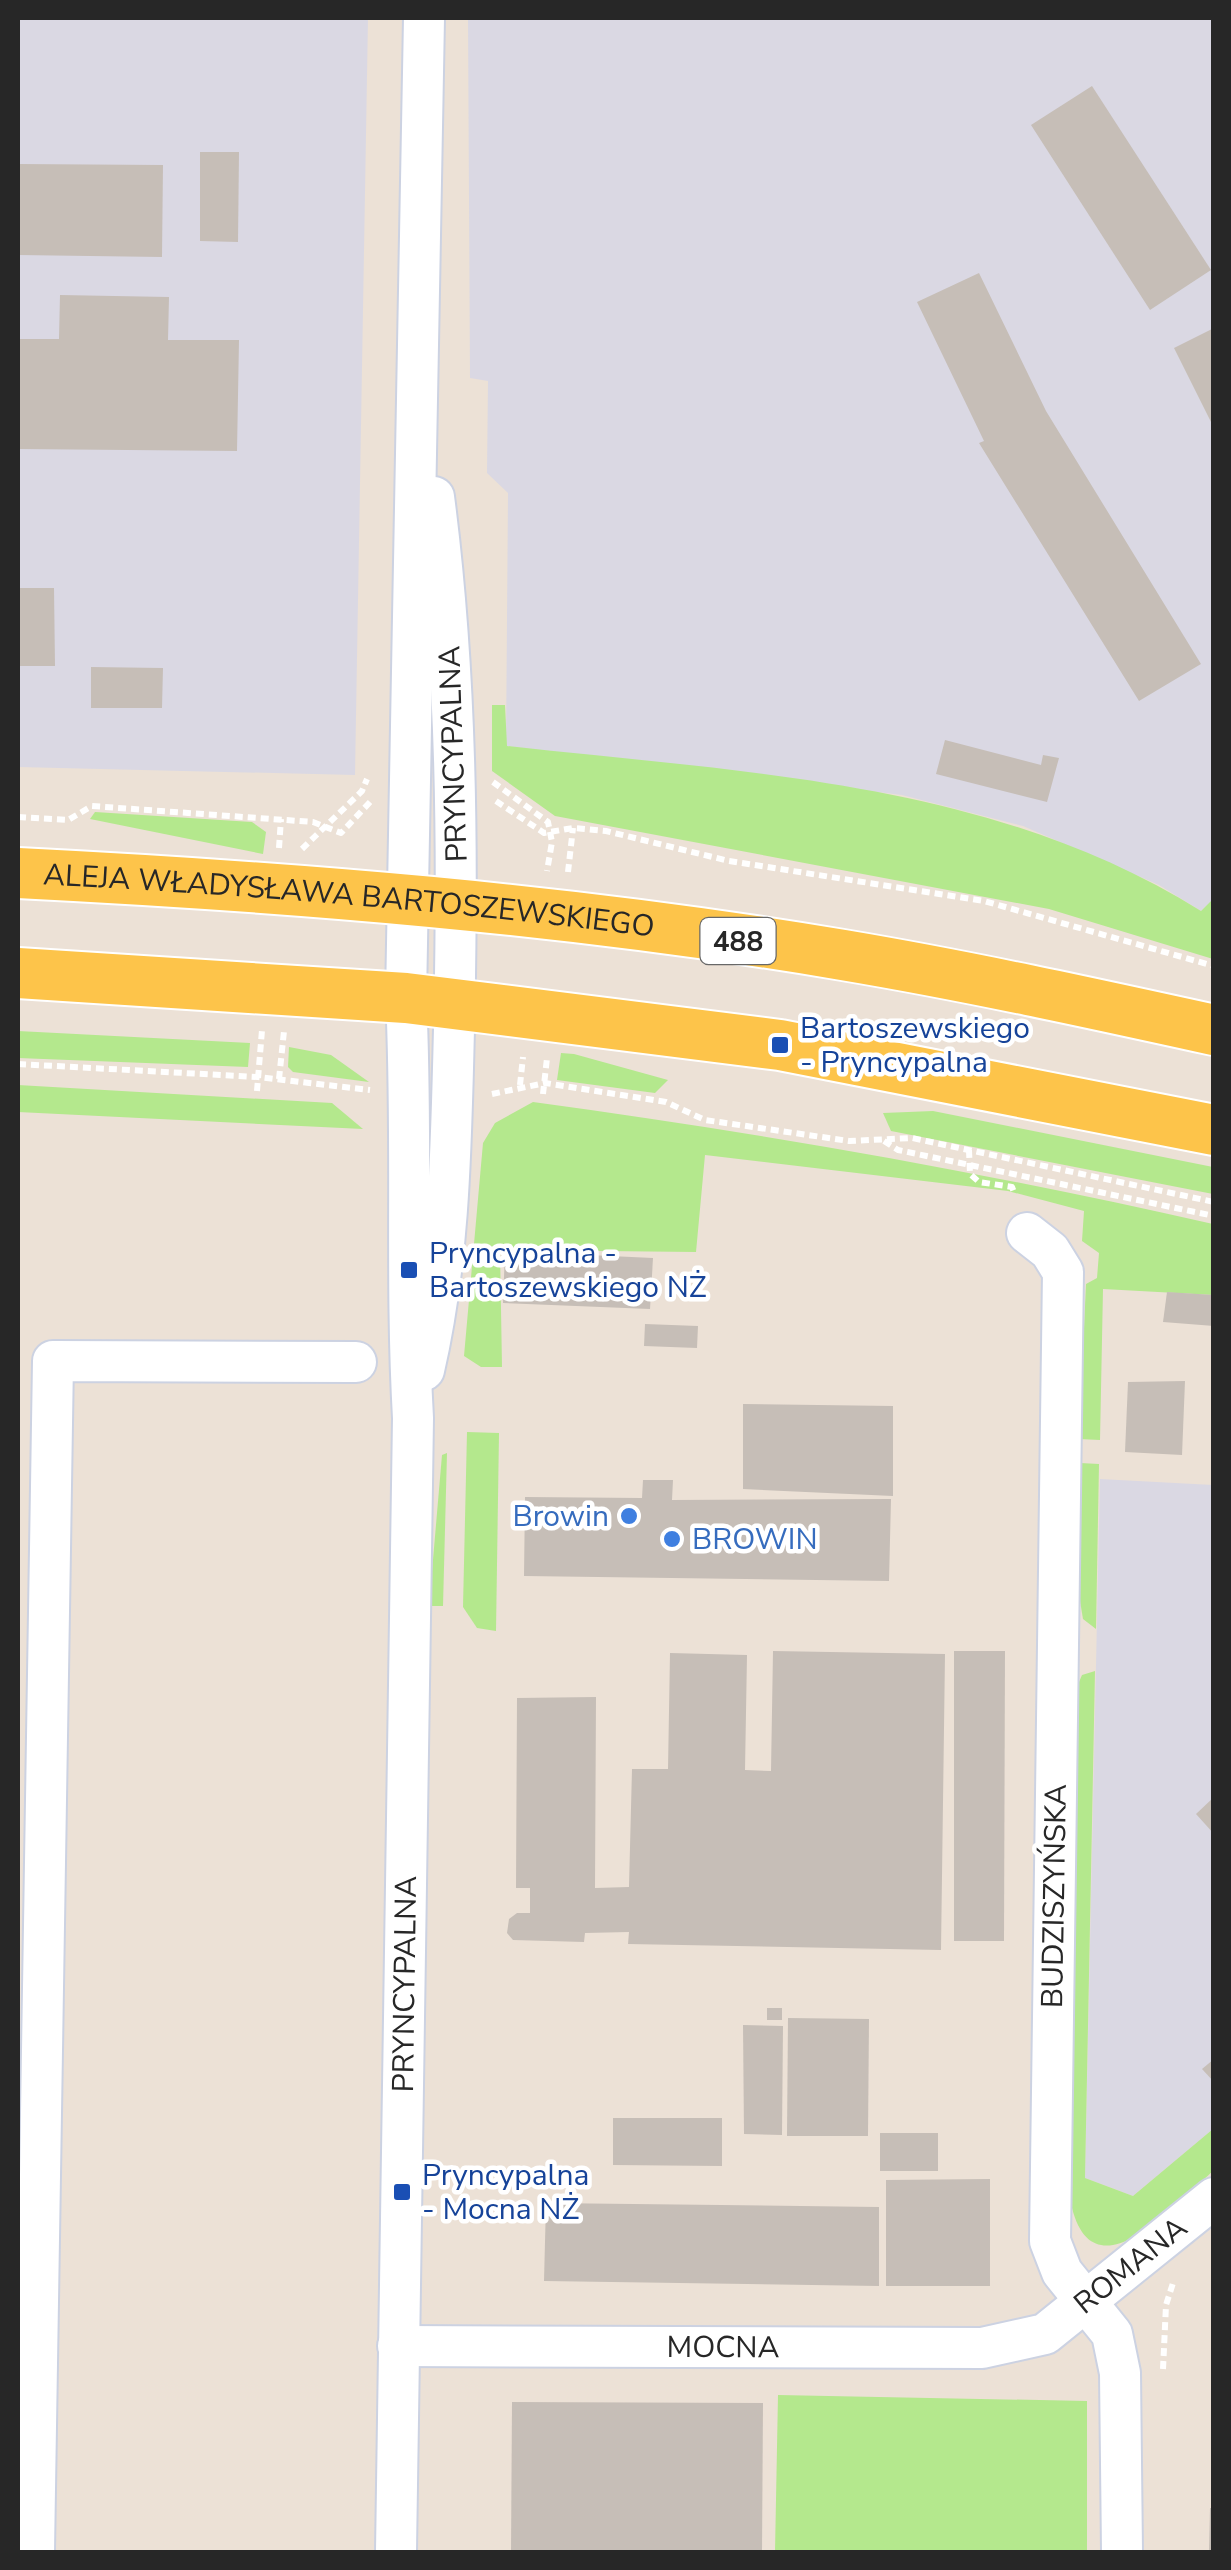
<svg xmlns="http://www.w3.org/2000/svg" width="1231" height="2570" font-family="'Nunito Sans',sans-serif">
<style>
.industrial{fill:#dad8e3}
.green{fill:#b4e88d}
.building{fill:#c6beb7}
.lines{fill:none;stroke-linecap:round;stroke-linejoin:round}
.minor-casing{stroke:#ccd2e2;stroke-width:44}
.major-casing{stroke:#fff;stroke-width:54}
.path{stroke:#fff;stroke-width:6;stroke-dasharray:8 5;stroke-linecap:butt}
.minor{stroke:#fff;stroke-width:40}
.major{stroke:#fdc44a;stroke-width:50}
.transit-dot{fill:#1a4fb4;stroke:#fff;stroke-width:4}
.shop-dot{fill:#3f7fe0;stroke:#fff;stroke-width:4}
.labels{text-anchor:middle;stroke-width:9;stroke-linejoin:round;paint-order:stroke}
.shield{fill:#fff;stroke:#686868;stroke-width:2.5}
.shield-label{font-size:28px;font-weight:bold;fill:#272727}
.street-label{font-size:30px;fill:#272727;stroke:#fff}
.transit-label{font-size:30px;fill:#164399;stroke:#fff;text-anchor:start}
.shop-label{font-size:30px;fill:#366cbe;stroke:#fff;text-anchor:end}
</style>
<rect width="100%" height="100%" fill="#ece1d6"/>
<g class="industrial">
<polygon points="18,18 368,18 355,775 18,767"/>
<polygon points="468,18 1213,18 1214,899 1201,911 1159,885 1023,826 902,795 506,746 508,493 487,473 488,381 470,378"/>
<polygon points="1100,1479 1213,1485 1213,2129 1133,2196 1085,2178"/>
</g>
<g class="green">
<path d="M492,705H505L507,746C746,773 991,780 1201,911L1213,899V959L1049,909L555,816L492,771Z"/>
<polygon points="95,812 252,822 266,832 263,854 90,819"/>
<polygon points="18,1031 250,1043 248,1067 18,1058"/>
<polygon points="289,1047 331,1055 369,1082 293,1072 288,1067"/>
<polygon points="561,1053 574,1054 668,1080 655,1093 557,1080"/>
<polygon points="18,1085 332,1103 363,1129 18,1112"/>
<path d="M533,1102C761,1133 989,1173 1213,1224V1295L1103,1289L1100,1440L1079,1439L1086,1284L1097,1278L1099,1253L1082,1241L1084,1211L1008,1191L705,1155L696,1252L500,1250L502,1367H481L464,1356L483,1143L495,1123Z"/>
<polygon points="933,1111 1213,1167 1213,1194 891,1131 883,1113"/>
<polygon points="467,1432 499,1433 496,1631 477,1628 463,1607"/>
<polygon points="447,1453 443,1606 429,1606 442,1455"/>
<polygon points="1080,1463 1099,1464 1096,1629 1083,1619 1080,1601"/>
<path d="M1095,1671L1085,2178L1133,2196L1213,2129V2171C1178,2202 1095,2298 1072,2208L1076,1689L1082,1675Z"/>
<polygon points="778,2395 1087,2401 1087,2552 775,2552"/>
</g>
<g class="building">
<polygon points="1092,86 1211,270 1150,310 1031,125"/>
<polygon points="200,152 239,152 238,242 200,241"/>
<polygon points="18,164 163,165 162,257 18,255"/>
<polygon points="979,273 1046,411 1201,664 1139,701 979,443 984,441 917,302"/>
<polygon points="60,295 169,297 168,340 239,340 237,451 18,449 18,339 59,339"/>
<polygon points="1214,328 1214,428 1174,348"/>
<polygon points="18,588 54,588 55,666 18,666"/>
<polygon points="91,667 163,668 162,708 91,708"/>
<polygon points="945,740 1041,765 1043,755 1059,758 1047,802 936,774"/>
<polygon points="505,1251 653,1258 650,1309 503,1303"/>
<polygon points="1167,1292 1214,1295 1214,1326 1163,1322"/>
<polygon points="645,1324 698,1326 697,1348 644,1346"/>
<polygon points="1185,1381 1182,1455 1125,1452 1128,1382"/>
<polygon points="743,1404 893,1406 893,1496 743,1489"/>
<polygon points="643,1480 673,1480 672,1500 891,1499 889,1581 524,1576 525,1497 642,1498"/>
<polygon points="773,1651 945,1654 941,1950 628,1944 629,1932 585,1933 584,1942 513,1940 507,1933 509,1919 517,1913 530,1913 530,1888 516,1888 517,1698 596,1697 595,1888 629,1887 632,1769 668,1769 670,1653 747,1655 745,1770 771,1771"/>
<polygon points="954,1651 1005,1651 1004,1941 954,1941"/>
<polygon points="1214,1797 1214,1834 1196,1814"/>
<rect x="767" y="2008" width="15" height="12"/>
<polygon points="788,2018 869,2019 868,2136 787,2136"/>
<polygon points="743,2025 783,2026 782,2135 744,2134"/>
<polygon points="1214,2059 1214,2082 1202,2069"/>
<polygon points="613,2118 722,2118 722,2166 613,2165"/>
<rect x="880" y="2133" width="58" height="38"/>
<polygon points="990,2179 990,2286 886,2286 886,2180"/>
<polygon points="546,2203 879,2207 879,2286 544,2281"/>
<polygon points="512,2402 763,2403 762,2552 511,2552"/>
<polygon points="1210,2508 1214,2508 1214,2552 1209,2552"/>
</g>
<g class="lines">
<defs>
<g id="minor">
<polyline points="1027,1233 1050,1251 1063,1272 1050,2241 1062,2272 1112,2334 1120,2373 1122,2552"/>
<path d="M424,1370C450,1257 451,1145 454,1029C458,852 457,673 434,497"/>
<path id="s1" d="M398,2346L982,2348L1045,2334L1214,2198"/>
<polyline points="34,2552 53,1361 356,1362"/>
<path id="s2" d="M396,2552L413,1418C405,1278 413,1138 406,998L424,18"/>
</g>
<g id="major">
<path id="s3" d="M18,873C294,887 570,909 843,955C968,976 1091,1003 1214,1030"/>
<polyline points="18,973 406,998 780,1045 1214,1130"/>
</g>
</defs>
<use href="#minor" class="minor-casing"/>
<use href="#major" class="major-casing"/>
<g class="path">
<polyline points="493,782 548,822 552,842 547,871"/>
<polyline points="496,801 544,833 573,828 606,831 729,861 984,901 1214,966"/>
<polyline points="18,817 68,820 92,806 313,822 341,833 371,801"/>
<polyline points="279,848 281,819"/>
<polyline points="302,849 362,791 367,779"/>
<polyline points="568,872 573,828"/>
<polyline points="18,1064 258,1077 370,1090"/>
<polyline points="279,1079 284,1031"/>
<polyline points="520,1085 523,1057"/>
<polyline points="257,1091 262,1030"/>
<polyline points="492,1094 545,1083 666,1102 705,1120 849,1141 912,1138 1214,1202"/>
<polyline points="543,1094 547,1058"/>
<polyline points="884,1141 898,1150 1214,1216"/>
<polyline points="969,1150 970,1174 979,1182 1012,1187 1015,1195"/>
<polyline points="1163,2369 1166,2305 1173,2283"/>
</g>
<use href="#minor" class="minor"/>
<use href="#major" class="major"/>
</g>
<g class="transit-dot">
<rect x="770" y="1035" width="20" height="20" rx="5"/>
<rect x="399" y="1260" width="20" height="20" rx="5"/>
<rect x="392" y="2182" width="20" height="20" rx="5"/>
</g>
<g class="shop-dot">
<circle cx="629" cy="1516" r="10"/>
<circle cx="672" cy="1539" r="10"/>
</g>
<g class="labels">
<rect class="shield" x="700.5" y="918" width="75" height="46" rx="8"/>
<g class="shield-label">
<text x="738" y="951">488</text>
</g>
<g class="street-label">
<text transform="translate(453 754) rotate(-92)" y="10">PRYNCYPALNA</text>
<text dy="10" stroke="none"><textPath href="#s3" startOffset="332">ALEJA WŁADYSŁAWA BARTOSZEWSKIEGO</textPath></text>
<text transform="translate(1054 1896) rotate(-89)" y="10">BUDZISZYŃSKA</text>
<text dy="10" stroke="none"><textPath href="#s2" startOffset="568">PRYNCYPALNA</textPath></text>
<text dy="10" stroke="none"><textPath href="#s1" startOffset="758">ROMANA</textPath></text>
<text dy="10" stroke="none"><textPath href="#s1" startOffset="325">MOCNA</textPath></text>
</g>
<g class="transit-label">
<text x="800" y="1038">Bartoszewskiego<tspan x="800" dy="34">- Pryncypalna</tspan></text>
<text x="429" y="1263">Pryncypalna -<tspan x="429" dy="34">Bartoszewskiego NŻ</tspan></text>
<text x="422" y="2185">Pryncypalna<tspan x="422" dy="34">- Mocna NŻ</tspan></text>
</g>
<g class="shop-label">
<text x="609" y="1526">Browin</text>
<text x="692" y="1549" text-anchor="start">BROWIN</text>
</g>
</g>
<rect width="1231" height="2570" fill="none" stroke="#272727" stroke-width="40"/>
</svg>
